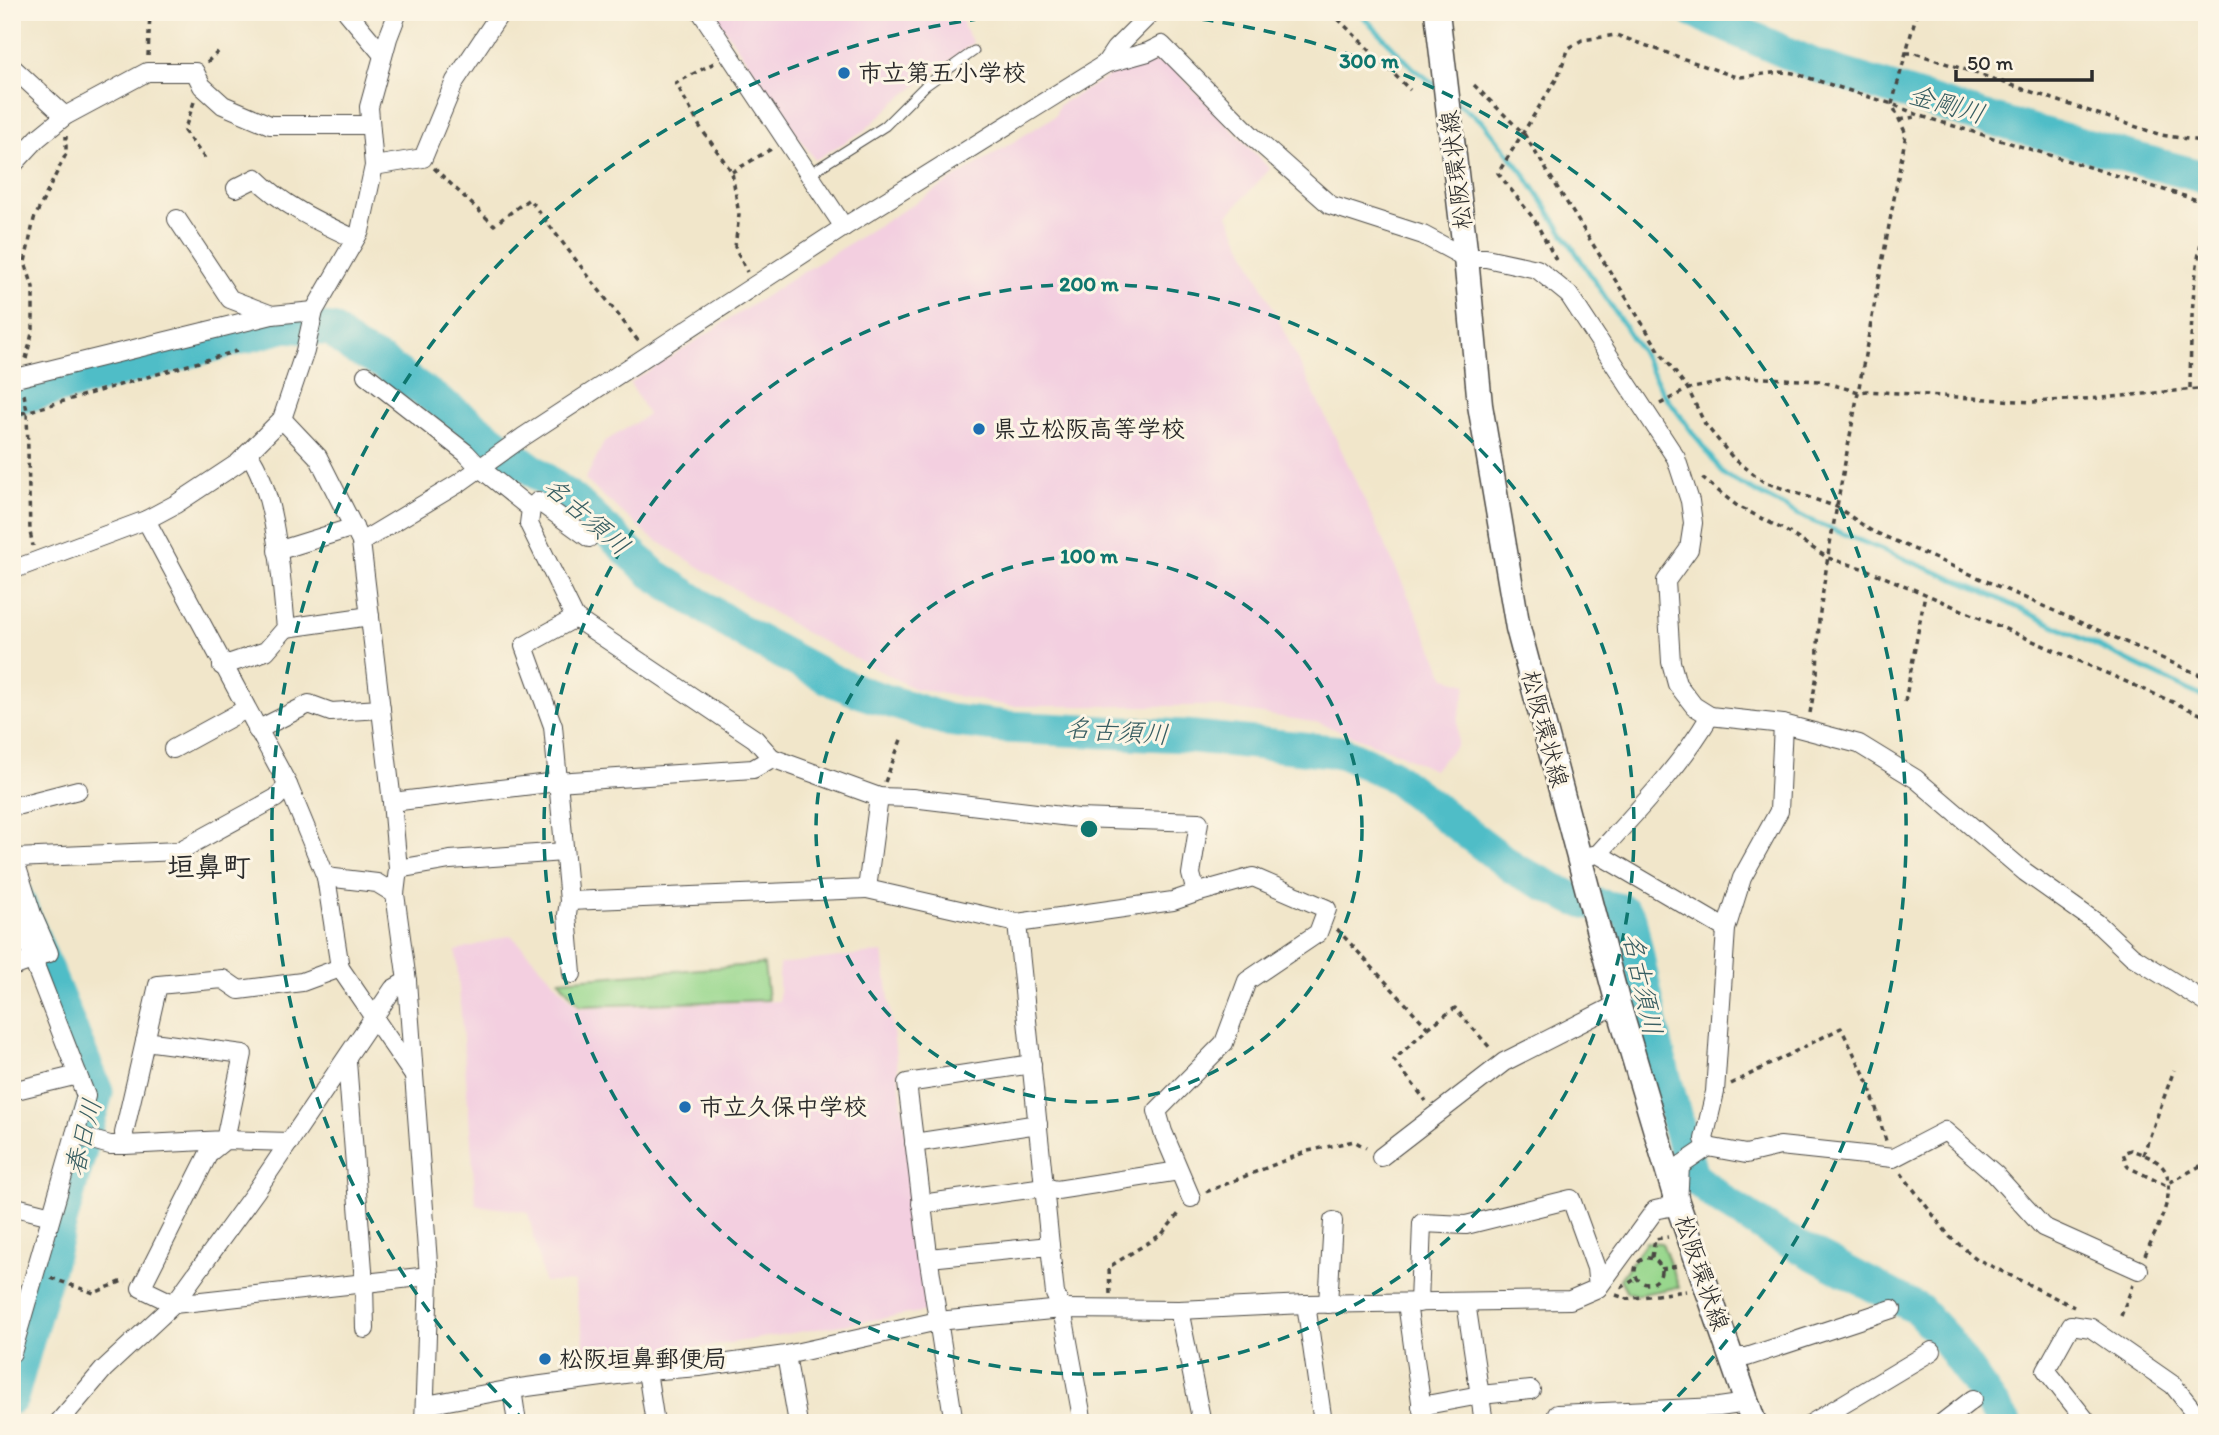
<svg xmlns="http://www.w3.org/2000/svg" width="2219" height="1435" font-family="Itim,'Klee One',sans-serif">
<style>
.built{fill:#f3cfe0}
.green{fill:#98d78d;stroke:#62815c;stroke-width:2}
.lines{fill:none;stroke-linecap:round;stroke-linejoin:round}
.stream{stroke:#4fbdc7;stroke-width:5}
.river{stroke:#4fbdc7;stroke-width:33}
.service-casing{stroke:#494743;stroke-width:11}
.minor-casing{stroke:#494743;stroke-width:20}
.secondary-casing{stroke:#494743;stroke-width:27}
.path{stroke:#494743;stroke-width:3.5;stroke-dasharray:5 5;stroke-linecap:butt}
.service{stroke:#fff;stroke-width:9}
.minor{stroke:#fff;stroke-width:18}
.secondary{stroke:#fff;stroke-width:24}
.ring{fill:none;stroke:#0f766e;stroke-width:3.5;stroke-dasharray:12 9}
.poi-dot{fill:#1f6fb2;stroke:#fcf5e5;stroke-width:2.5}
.labels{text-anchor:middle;stroke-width:6;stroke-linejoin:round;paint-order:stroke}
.poi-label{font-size:24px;font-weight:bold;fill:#2b2b2b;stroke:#fcf5e5;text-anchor:start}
.street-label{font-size:24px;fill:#2b2b2b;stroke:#fcf5e5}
.water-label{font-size:26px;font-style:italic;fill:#385e62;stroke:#fcf5e5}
.quarter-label{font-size:28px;font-weight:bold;fill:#2b2b2b;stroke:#fcf5e5}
.centre{fill:#0f766e;stroke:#fcf5e5;stroke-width:3.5}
.ring-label{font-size:21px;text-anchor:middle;font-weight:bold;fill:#0f766e;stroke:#fcf5e5;stroke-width:6;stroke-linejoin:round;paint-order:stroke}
</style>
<rect width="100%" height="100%" fill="#fcf5e5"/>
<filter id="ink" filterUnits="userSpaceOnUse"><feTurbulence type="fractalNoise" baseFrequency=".0143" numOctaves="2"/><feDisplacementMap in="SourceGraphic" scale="14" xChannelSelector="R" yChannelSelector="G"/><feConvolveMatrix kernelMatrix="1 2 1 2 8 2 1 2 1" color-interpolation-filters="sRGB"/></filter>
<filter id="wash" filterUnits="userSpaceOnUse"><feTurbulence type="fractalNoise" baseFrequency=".00686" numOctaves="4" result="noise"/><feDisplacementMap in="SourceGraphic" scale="28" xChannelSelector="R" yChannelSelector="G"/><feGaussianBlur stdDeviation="1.57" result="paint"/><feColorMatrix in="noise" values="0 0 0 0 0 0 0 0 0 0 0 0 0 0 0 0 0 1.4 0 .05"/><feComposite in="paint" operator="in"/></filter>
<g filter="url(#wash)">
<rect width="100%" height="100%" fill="#f1e6ca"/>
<g class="built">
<polygon points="713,12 965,12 962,16 964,27 973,43 894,103 865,130 815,160"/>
<polygon points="1153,61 1172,67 1270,169 1228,215 1340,447 1446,678 1467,684 1458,719 1457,745 1433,770 1398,753 1319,723 1212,706 1010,706 913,688 806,633 649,536 585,480 604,442 648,415 630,383 792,279 1055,116 1059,105 1111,75"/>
<polygon points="511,935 579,1008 779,1001 779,964 883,952 928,1311 588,1366 574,1282 544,1282 528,1212 476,1205 456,951"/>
</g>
<g class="green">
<polygon points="764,964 768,1000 580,1006 559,980"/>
<polygon points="1646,1242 1662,1243 1679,1287 1636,1295 1627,1292 1620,1279"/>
</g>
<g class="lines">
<g class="stream">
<polyline points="1359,12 1413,68 1438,87"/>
<polyline points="1456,102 1483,122 1523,172 1642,353 1662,391 1724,475 1807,519 1983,591 2207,699"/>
</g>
<g class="river">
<polyline points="1694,12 1817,66 1982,117 2207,178"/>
<polyline points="12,400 286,326 332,330 353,348 383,363 464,419 577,503 652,573 746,634 834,681 863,693 948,720 1006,727 1185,736 1341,752 1390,774 1516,870 1576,900 1622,910 1630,918 1658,1052 1692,1176 1722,1200 1771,1232 1918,1309 1945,1338 2005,1423"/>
<polyline points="12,885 97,1092 12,1398"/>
</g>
</g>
</g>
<g filter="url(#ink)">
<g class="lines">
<defs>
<polyline id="service" points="809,174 885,126 925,86 974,51"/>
<g id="minor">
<polyline points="347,12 383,55"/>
<polyline points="701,12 844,227"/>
<polyline points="1105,64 1115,49 1152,12"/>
<polyline points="12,67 65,116"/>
<polyline points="12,166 38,138 65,116 147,72 195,72 202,86 223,105 270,125 364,125"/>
<polyline points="374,166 423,158 455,81 501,12"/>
<path d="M236,188L256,178C285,207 319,222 355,239"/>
<polyline points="177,219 230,299 272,315"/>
<polyline points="366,375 466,453 480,468 531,509 529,524 575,618 755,739 772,758"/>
<polyline points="12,379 272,315 314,311"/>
<polyline points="282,419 318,457 361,542 392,802 398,869 395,894 407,981 429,1276 424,1423"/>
<polyline points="531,509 538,501 589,538"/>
<polyline points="146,520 288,785 326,877 340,968 414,1076"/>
<polyline points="361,542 459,483 523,437 844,227 1105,64 1148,52 1162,45 1252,136 1330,205 1423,235 1466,258 1486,258 1537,269 1569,295 1676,458 1690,501 1693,523 1689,549 1666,581 1671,662 1677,684 1694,706 1710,716"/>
<polyline points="277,551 354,527"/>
<polyline points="12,570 146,520 176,504 238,463 282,419 305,351 314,311 360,231 374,166 369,107 388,38 398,12"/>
<polyline points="575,618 524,646 553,726 569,901 867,889 879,797"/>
<polyline points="286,628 370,616"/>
<path d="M222,666L266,651L286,628C281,580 277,492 248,453"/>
<polyline points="257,730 309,704 331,712 381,709"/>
<polyline points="173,749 246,709"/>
<polyline points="392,802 557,782 753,769 772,758 879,797 912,798 1078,818 1199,822 1191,874 1196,893 1173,901 1017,923 1055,1294 1062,1309 1083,1423"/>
<polyline points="12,807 78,790"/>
<polyline points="12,852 32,914 49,953 46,954"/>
<path d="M1598,854C1638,810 1679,768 1710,716L1783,724L1859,744L1916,779L2025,872L2097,923L2132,956L2207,1003"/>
<polyline points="1588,856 1598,854 1726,929"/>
<polyline points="15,858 179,851 276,798 288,785"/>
<polyline points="398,869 450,860 564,852"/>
<polyline points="326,877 377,883 395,894"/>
<polyline points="867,889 1017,923"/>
<polyline points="569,901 567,915 572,974"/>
<polyline points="12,967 38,958"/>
<polyline points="347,1061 364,1283 365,1329"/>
<polyline points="12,1091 78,1075"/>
<polyline points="75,1135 110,1145 125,1145 124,1133 158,985 223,979 239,990 302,982 340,968"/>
<polyline points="290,1142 225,1140 209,1153 141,1288 174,1304 429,1276"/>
<polyline points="914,1143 1038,1124"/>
<polyline points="125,1145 225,1140 243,1054 145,1041"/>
<polyline points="1708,1147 1704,1139 1715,1092 1726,929 1742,878 1779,811 1783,724"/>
<polyline points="1381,1157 1504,1062 1618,1004"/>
<polyline points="1191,1198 1163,1132 1157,1111 1224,1043 1247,981 1318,933 1327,909 1253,877 1196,893"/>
<polyline points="921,1204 1044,1187 1057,1190 1179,1171"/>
<polyline points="12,1206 51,1216"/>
<polyline points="929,1258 1050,1246"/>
<polyline points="1466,1302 1484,1423"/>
<polyline points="1407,1303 1424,1423"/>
<polyline points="1419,1303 1422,1223 1466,1225 1571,1199 1596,1268 1598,1288"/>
<polyline points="1306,1304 1323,1423"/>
<polyline points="1328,1304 1333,1221"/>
<polyline points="1179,1310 1202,1423"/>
<polyline points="12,1353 86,1096 33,960 23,919"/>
<polyline points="786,1355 798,1423"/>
<polyline points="1731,1357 1747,1357 1892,1309"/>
<polyline points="647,1371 655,1423"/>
<polyline points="512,1389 517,1423"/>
<polyline points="426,1405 512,1389 647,1371 699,1367 786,1355 938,1321 1062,1309 1179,1310 1306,1304 1570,1300 1598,1288 1655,1210 1678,1205 1680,1166 1708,1147 1746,1154 1780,1146 1893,1158 1945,1131 1995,1174 2043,1227 2139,1270"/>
<polyline points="1421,1406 1480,1395 1531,1390"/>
<polyline points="1557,1414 1719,1407 1747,1403"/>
<polyline points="58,1423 104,1369 174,1304 256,1191 393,989 407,981"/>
<polyline points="954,1423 929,1262 907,1083 1032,1064"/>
<polyline points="1812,1423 1932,1351"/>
<polyline points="1942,1423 1973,1399"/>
<polyline points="2088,1423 2046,1370 2071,1325 2091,1328 2173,1385 2203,1423"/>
</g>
<polyline id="secondary" points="1437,12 1466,258 1480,405 1518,628 1618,1004 1678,1205 1754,1423"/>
</defs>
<use href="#service" class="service-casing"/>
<use href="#minor" class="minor-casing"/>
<use href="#secondary" class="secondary-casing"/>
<g class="path">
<polyline points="1331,12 1410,90"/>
<polyline points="1906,53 1915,53 2161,135 2207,142"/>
<polyline points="148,56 150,12"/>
<polyline points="207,62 219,51"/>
<polyline points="714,63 676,83 700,127 732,172 739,215 735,247 747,272"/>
<polyline points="1474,85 1524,134 1662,355 1688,389 1705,424 1733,458 1764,482 1837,507 1870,530 2207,678"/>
<polyline points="194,102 184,131 207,161"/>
<polyline points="1900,120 1919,116"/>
<polyline points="434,168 494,225 529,199 639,342"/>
<polyline points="732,172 773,148"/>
<path d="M1556,260L1534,219L1498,173L1557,78L1569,48L1582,40L1616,35L1736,77C1756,77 1774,70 1793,73L1892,104L1921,116L2207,203"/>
<polyline points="26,359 33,329 33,287 25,262 34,219 66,154 66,136"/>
<path d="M2190,388C2191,332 2191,277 2206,222"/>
<polyline points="24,394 27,411 30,532 33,546"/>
<polyline points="1660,404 1688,389 1747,377 1819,381 1859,392 1867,391 2032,402 2102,398 2207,388"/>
<polyline points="12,416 237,351"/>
<polyline points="1702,478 1736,505 1786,531 1828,558 1865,569 1925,594 2207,717"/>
<polyline points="1905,702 1925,594"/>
<polyline points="1810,713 1817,675 1819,619 1829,549 1906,134 1892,104 1917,12"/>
<polyline points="885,782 902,737"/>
<polyline points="1337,929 1428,1028 1394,1060 1426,1101"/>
<polyline points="1428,1028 1455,1008 1492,1050"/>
<polyline points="1731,1084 1841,1028 1868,1082 1886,1141"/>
<polyline points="2143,1155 2174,1070"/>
<polyline points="1901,1173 1950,1237 1977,1259 2074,1307"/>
<polyline points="1206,1192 1308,1151 1354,1141 1366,1148"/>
<path d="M2145,1255C2155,1231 2186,1181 2156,1161C2149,1156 2139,1153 2131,1150L2123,1153L2128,1167L2165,1185L2202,1165L2207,1151"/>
<polyline points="1652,1257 1655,1239 1668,1237"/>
<circle cx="1648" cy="1271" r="13"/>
<polyline points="1661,1269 1678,1266"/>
<polyline points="51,1278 94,1293 123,1281 126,1282"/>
<polyline points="1621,1288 1637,1278"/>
<polyline points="1110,1294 1109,1267 1162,1234 1181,1211"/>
<polyline points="1616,1295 1627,1299 1686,1291"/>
<polyline points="2121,1316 2133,1285"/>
</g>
<use href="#service" class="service"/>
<use href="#minor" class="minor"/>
<use href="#secondary" class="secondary"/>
</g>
</g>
<g class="ring">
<circle cx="1089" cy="829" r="273"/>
<circle cx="1089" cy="829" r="545"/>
<path d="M526 1422A818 818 0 0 1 1039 13M1139 13A818 818 0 0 1 1652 1422"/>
</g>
<g class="poi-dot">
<circle cx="844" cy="73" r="7"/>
<circle cx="979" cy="429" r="7"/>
<circle cx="685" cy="1107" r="7"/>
<circle cx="545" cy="1359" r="7"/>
</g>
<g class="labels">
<g class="poi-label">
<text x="858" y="81">市立第五小学校</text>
<text x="993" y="437">県立松阪高等学校</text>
<text x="699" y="1115">市立久保中学校</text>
<text x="559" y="1367">松阪垣鼻郵便局</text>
</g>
<g class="street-label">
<text transform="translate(1456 170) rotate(-97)" y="8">松阪環状線</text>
<text transform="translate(1545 729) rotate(75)" y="8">松阪環状線</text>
<text transform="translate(1702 1273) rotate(71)" y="8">松阪環状線</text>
</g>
<g class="water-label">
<text transform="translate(1947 104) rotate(16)" y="9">金剛川</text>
<text transform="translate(587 516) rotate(41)" y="9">名古須川</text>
<text transform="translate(1117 731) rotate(4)" y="9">名古須川</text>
<text transform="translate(1643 984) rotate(78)" y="9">名古須川</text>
<text transform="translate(83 1137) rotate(-76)" y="9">春日川</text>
</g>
<g class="quarter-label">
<text x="209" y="876">垣鼻町</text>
</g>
</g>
<circle cx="1089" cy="829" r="10" class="centre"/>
<g class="ring-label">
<text x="1369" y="68">300 m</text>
<text x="1089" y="291">200 m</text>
<text x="1089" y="563">100 m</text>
</g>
<rect width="2219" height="1435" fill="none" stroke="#fcf5e5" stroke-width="42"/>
<path d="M1956 70v10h136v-10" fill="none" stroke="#2b2b2b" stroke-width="3.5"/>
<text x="1967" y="70" font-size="21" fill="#2b2b2b" stroke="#fcf5e5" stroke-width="5" paint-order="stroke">50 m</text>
</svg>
